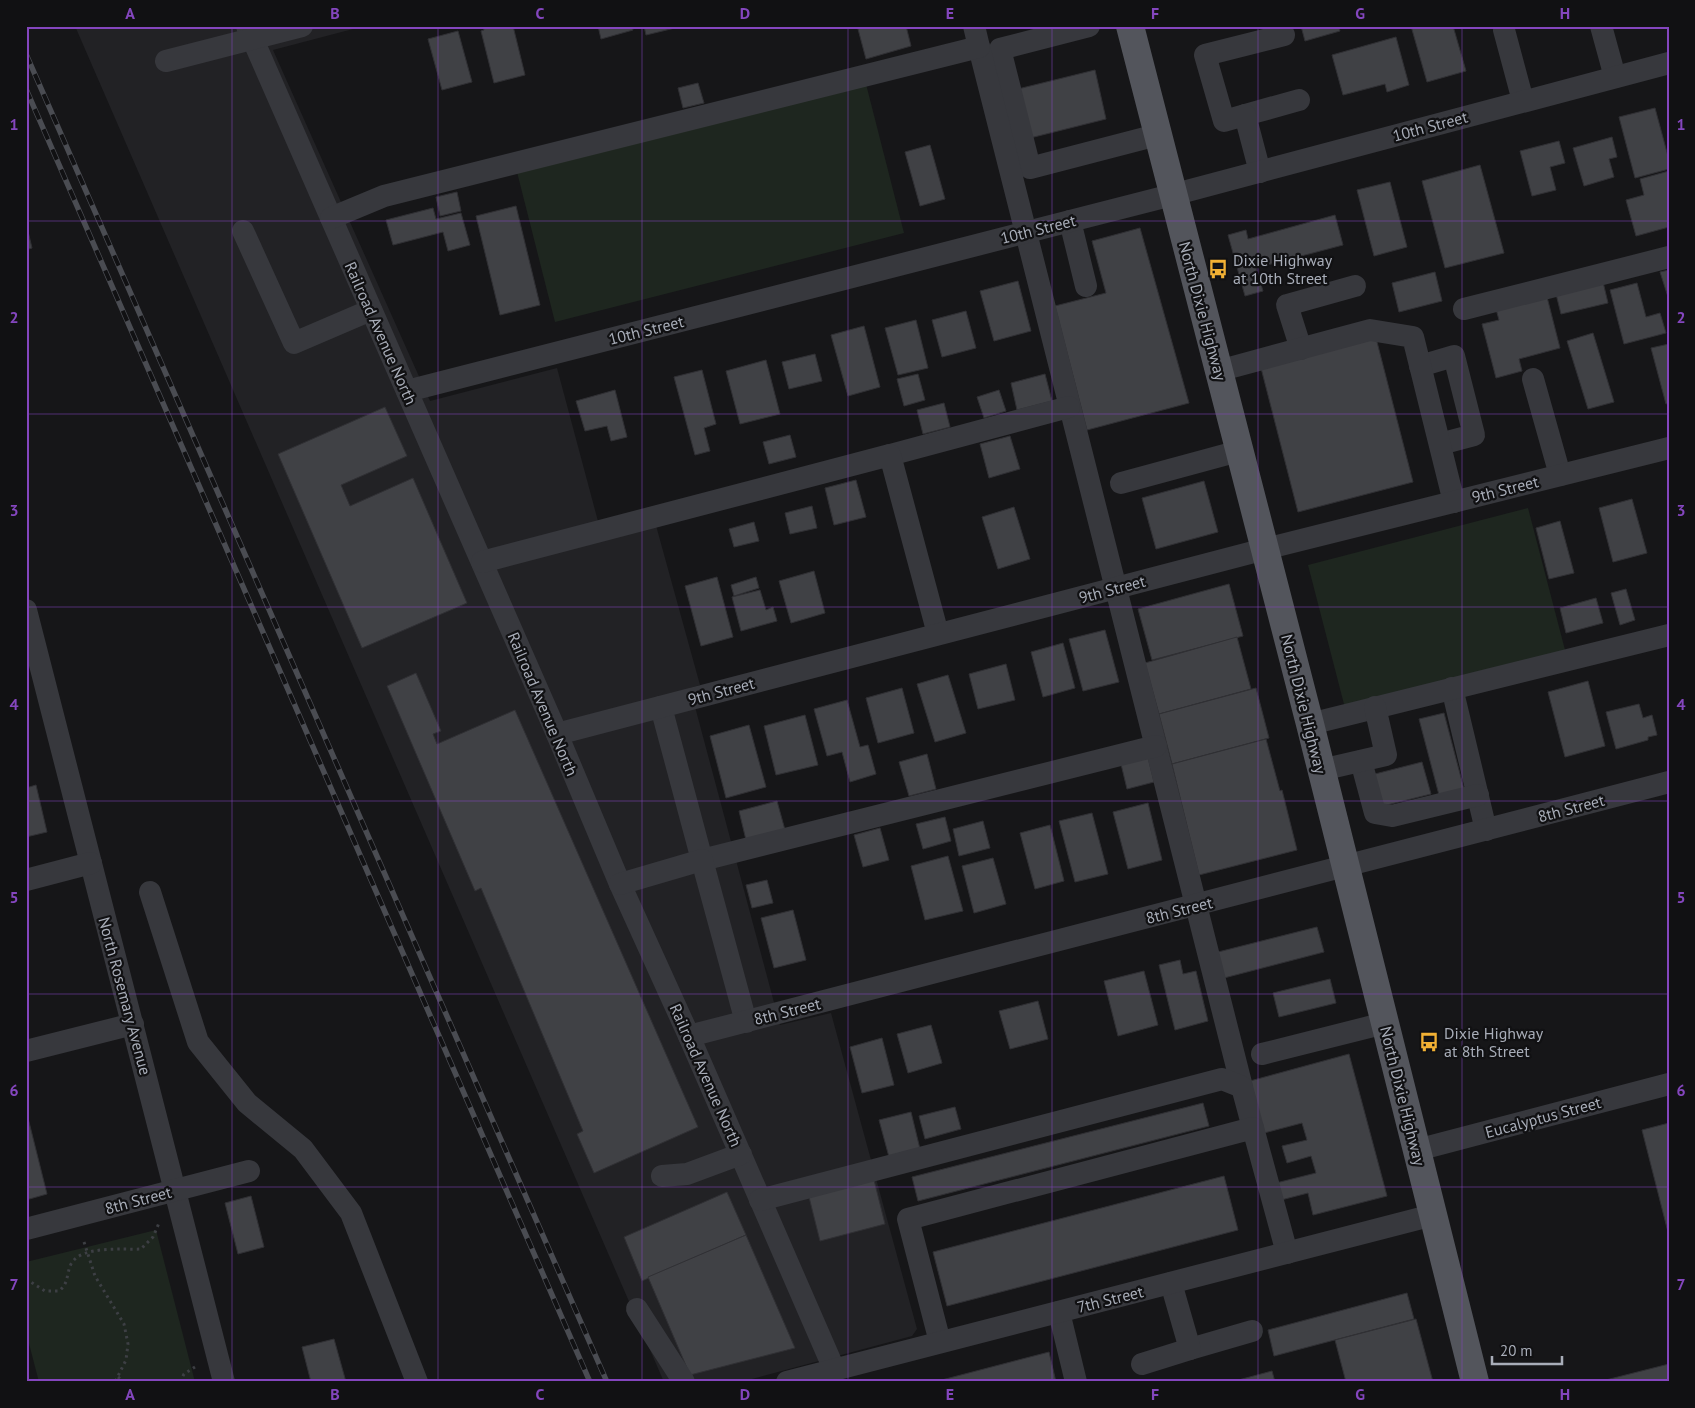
<svg xmlns="http://www.w3.org/2000/svg" width="1695" height="1408" font-family="'PT Sans',sans-serif">
<style>
.built{fill:#222225}
.green{fill:#1e261f}
.building{fill:#404145;stroke:#303034}
.lines{fill:none;stroke-linecap:round;stroke-linejoin:round}
.path{stroke:#3d3f44;stroke-width:3;stroke-dasharray:2.5 4;stroke-linecap:butt}
.minor{stroke:#37383d;stroke-width:22}
.major{stroke:#53555c;stroke-width:28}
.rail-casing{stroke:#4a4c52;stroke-width:5.5}
.rail{stroke:#111113;stroke-width:4;stroke-dasharray:11;stroke-linecap:butt}
.grid{fill:none;stroke:#8446be;stroke-width:1;stroke-opacity:0.55}
.labels{text-anchor:middle;stroke-width:4.5;stroke-linejoin:round;paint-order:stroke}
.street-label{font-size:16px;fill:#a8adb8;stroke:#111113}
.poi-label{font-size:16px;fill:#a8adb8;stroke:#111113;text-anchor:start}
.neatline{fill:none;stroke:#8446be;stroke-width:2}
.grid-label{font-size:16px;text-anchor:middle;font-weight:bold;fill:#8446be}
</style>
<rect width="100%" height="100%" fill="#161618"/>
<polygon class="built" points="75,26 353,26 353,29 273,50 430,401 557,368 599,525 652,511 700,685 690,688 780,1025 831,1013 917,1329 912,1336 741,1382 664,1382"/>
<g class="green">
<polygon points="866,84 904,233 555,322 517,172"/>
<polygon points="1528,508 1565,650 1345,708 1308,565"/>
<polygon points="156,1230 195,1382 39,1382 26,1332 26,1262"/>
</g>
<g class="building">
<polygon points="483,26 513,26 525,75 494,83 481,31 484,30"/>
<polygon points="598,26 632,26 633,30 601,39"/>
<polygon points="644,26 679,26 679,27 646,35"/>
<polygon points="869,26 906,26 911,46 866,59 858,29"/>
<polygon points="1301,26 1338,26 1340,31 1305,41"/>
<polygon points="1411,26 1453,26 1466,71 1427,82"/>
<polygon points="458,31 472,82 442,90 428,39"/>
<polygon points="1396,37 1409,85 1387,92 1385,84 1343,95 1332,55"/>
<polygon points="1095,70 1106,119 1030,138 1018,89"/>
<polygon points="698,83 704,103 683,108 678,88"/>
<polygon points="1655,108 1669,160 1669,169 1635,178 1619,117"/>
<polygon points="1612,137 1617,157 1609,159 1614,177 1584,186 1573,148"/>
<polygon points="1559,141 1565,163 1550,167 1556,190 1532,196 1520,151"/>
<polygon points="930,145 945,199 920,206 905,152"/>
<polygon points="1480,165 1504,253 1445,268 1422,181"/>
<polygon points="1669,171 1669,227 1636,236 1626,200 1644,195 1640,179"/>
<polygon points="1390,182 1407,247 1374,256 1357,190"/>
<polygon points="457,192 461,211 440,216 436,197"/>
<polygon points="516,206 540,305 500,315 476,216"/>
<polygon points="433,208 436,219 461,213 470,245 448,251 443,232 393,245 386,220"/>
<polygon points="1335,215 1343,245 1256,268 1263,291 1245,296 1228,235 1246,230 1248,239"/>
<polygon points="26,223 32,248 26,250"/>
<polygon points="1140,228 1189,403 1087,430 1055,306 1106,293 1092,241"/>
<polygon points="1669,270 1669,300 1660,272"/>
<polygon points="1435,272 1442,301 1399,312 1392,283"/>
<polygon points="1018,281 1031,331 994,341 980,291"/>
<polygon points="1603,282 1608,303 1561,314 1556,294"/>
<polygon points="1637,283 1646,317 1660,313 1666,333 1624,344 1610,290"/>
<polygon points="1547,297 1560,348 1519,359 1522,371 1496,378 1482,324 1499,320 1496,309"/>
<polygon points="966,311 976,348 942,357 932,320"/>
<polygon points="916,320 928,368 898,375 885,328"/>
<polygon points="864,326 880,387 848,396 831,335"/>
<polygon points="1593,333 1614,402 1588,409 1567,341"/>
<polygon points="1376,338 1413,482 1298,512 1261,368"/>
<polygon points="1669,344 1669,403 1666,404 1651,348"/>
<polygon points="815,354 822,381 789,389 782,362"/>
<polygon points="766,360 780,414 740,424 726,371"/>
<polygon points="702,370 716,424 704,428 710,451 695,455 674,377"/>
<polygon points="918,374 925,400 904,406 897,379"/>
<polygon points="1045,374 1052,401 1017,410 1011,383"/>
<polygon points="615,390 627,437 611,441 607,426 585,431 576,401"/>
<polygon points="999,390 1006,411 984,418 977,397"/>
<polygon points="944,403 950,427 923,434 917,410"/>
<polygon points="385,407 407,456 341,485 350,506 413,478 467,603 362,648 278,454"/>
<polygon points="790,435 796,457 769,464 763,442"/>
<polygon points="1010,436 1020,469 989,478 980,444"/>
<polygon points="856,480 866,517 834,525 825,488"/>
<polygon points="1204,481 1218,532 1156,549 1142,498"/>
<polygon points="1632,499 1647,553 1613,562 1599,508"/>
<polygon points="812,506 817,528 790,534 785,513"/>
<polygon points="1014,507 1030,559 998,569 982,517"/>
<polygon points="1560,521 1574,573 1549,579 1536,528"/>
<polygon points="754,522 759,541 734,547 729,529"/>
<polygon points="814,571 825,613 791,623 779,581"/>
<polygon points="717,577 733,637 701,646 685,586"/>
<polygon points="756,577 759,588 734,596 731,585"/>
<polygon points="1229,584 1243,636 1152,660 1138,609"/>
<polygon points="1626,589 1635,620 1620,625 1611,593"/>
<polygon points="760,590 766,610 773,607 777,621 741,631 732,597"/>
<polygon points="1596,598 1603,623 1566,633 1560,608"/>
<polygon points="1105,630 1119,682 1083,691 1069,639"/>
<polygon points="1237,637 1251,689 1159,714 1145,663"/>
<polygon points="1063,643 1075,688 1043,697 1031,652"/>
<polygon points="1006,664 1015,700 978,709 969,674"/>
<polygon points="416,673 441,731 433,734 437,744 515,710 698,1127 594,1173 577,1134 583,1131 481,888 475,891 387,686"/>
<polygon points="948,675 966,733 935,742 917,684"/>
<polygon points="1588,681 1605,746 1565,757 1548,692"/>
<polygon points="902,688 914,733 878,743 866,698"/>
<polygon points="1256,688 1269,738 1172,764 1159,714"/>
<polygon points="847,700 860,747 868,745 876,774 850,782 842,752 827,756 814,709"/>
<polygon points="1639,704 1643,718 1652,715 1657,735 1648,737 1648,740 1616,749 1606,712"/>
<polygon points="1444,713 1464,789 1439,795 1419,719"/>
<polygon points="805,715 818,765 776,775 764,726"/>
<polygon points="749,725 766,787 726,798 710,736"/>
<polygon points="1266,739 1280,791 1282,790 1297,850 1199,875 1172,764"/>
<polygon points="927,754 936,789 909,796 899,762"/>
<polygon points="1148,757 1154,782 1127,789 1121,764"/>
<polygon points="1422,762 1431,794 1379,807 1371,775"/>
<polygon points="36,785 47,832 26,837 26,788"/>
<polygon points="777,801 785,830 746,840 739,811"/>
<polygon points="1148,803 1162,860 1128,869 1113,812"/>
<polygon points="1092,813 1108,874 1075,882 1059,821"/>
<polygon points="945,817 951,841 923,849 916,824"/>
<polygon points="983,821 990,848 959,856 953,829"/>
<polygon points="1050,825 1064,881 1035,889 1020,833"/>
<polygon points="880,828 889,860 863,867 854,835"/>
<polygon points="948,856 963,911 925,920 911,866"/>
<polygon points="993,858 1006,904 974,913 962,866"/>
<polygon points="767,880 773,903 752,908 746,885"/>
<polygon points="793,910 806,960 774,968 761,918"/>
<polygon points="1317,927 1324,952 1224,978 1218,952"/>
<polygon points="1180,960 1183,974 1196,971 1208,1021 1175,1030 1159,965"/>
<polygon points="1144,971 1158,1025 1118,1036 1104,981"/>
<polygon points="1330,979 1336,1003 1279,1017 1273,993"/>
<polygon points="1038,1001 1048,1039 1010,1049 999,1011"/>
<polygon points="931,1025 942,1063 908,1073 897,1034"/>
<polygon points="882,1038 894,1085 862,1093 850,1047"/>
<polygon points="1349,1054 1387,1196 1313,1215 1308,1193 1281,1200 1276,1183 1316,1173 1311,1156 1287,1163 1282,1146 1307,1140 1302,1123 1264,1133 1250,1081"/>
<polygon points="1203,1103 1209,1126 918,1201 912,1177"/>
<polygon points="955,1107 961,1129 925,1139 919,1116"/>
<polygon points="26,1110 47,1194 26,1200"/>
<polygon points="911,1112 920,1149 889,1157 879,1120"/>
<polygon points="1669,1123 1669,1236 1642,1130"/>
<polygon points="1224,1176 1238,1230 947,1306 933,1252"/>
<polygon points="874,1180 885,1224 820,1241 809,1197"/>
<polygon points="727,1192 746,1235 642,1281 624,1237"/>
<polygon points="251,1196 264,1247 238,1254 225,1203"/>
<polygon points="746,1235 795,1348 690,1375 648,1277"/>
<polygon points="1407,1293 1414,1319 1274,1356 1268,1330"/>
<polygon points="1416,1319 1433,1382 1346,1382 1335,1340"/>
<polygon points="334,1339 346,1382 311,1382 302,1347"/>
<polygon points="1049,1352 1056,1382 934,1382"/>
<polygon points="1669,1364 1669,1382 1598,1382"/>
<polygon points="1272,1371 1275,1382 1231,1382"/>
</g>
<g class="lines">
<g class="path">
<polyline points="84,1242 95,1276 124,1324 128,1344 126,1360 115,1382"/>
<path d="M26,1279L45,1291H59C69,1283 66,1275 71,1264C81,1245 124,1250 141,1249L153,1237L159,1223"/>
<polyline points="118,1377 124,1382"/>
<polyline points="180,1382 184,1374 195,1367"/>
</g>
<g class="minor">
<polyline points="247,26 557,734 620,884 689,1036 834,1369"/>
<polyline points="1089,26 1000,49 1030,168 1157,135"/>
<polyline points="1601,26 1615,77"/>
<polyline points="1504,30 1523,101"/>
<polyline points="979,47 1242,1087"/>
<polyline points="166,61 302,26"/>
<polyline points="1245,115 1299,100"/>
<polyline points="1260,172 1245,115 1224,121 1205,55 1284,35"/>
<polyline points="331,218 384,196 979,47 974,26"/>
<polyline points="1070,221 1086,286"/>
<polyline points="243,231 294,343 371,310"/>
<polyline points="1464,309 1669,257"/>
<polyline points="1301,349 1287,305 1355,286"/>
<polyline points="1420,366 1454,356 1474,435 1440,444"/>
<polyline points="1218,371 1370,330 1413,337 1454,502"/>
<polyline points="1533,379 1560,475"/>
<polyline points="407,391 1172,195 1669,63"/>
<polyline points="890,455 1069,407"/>
<polyline points="1121,483 1239,451"/>
<polyline points="482,562 890,455 938,634"/>
<polyline points="26,610 224,1382"/>
<polyline points="1452,688 1486,830"/>
<polyline points="661,707 702,860 1156,746"/>
<polyline points="1310,724 1669,635"/>
<polyline points="557,734 1265,549 1669,448"/>
<polyline points="1361,761 1375,813 1392,816 1478,795"/>
<polyline points="1321,770 1386,755 1375,707"/>
<polyline points="26,880 91,863"/>
<polyline points="620,884 702,860 746,1022"/>
<polyline points="150,892 198,1042 247,1103 303,1149 351,1213 417,1382"/>
<polyline points="689,1036 1669,782"/>
<polyline points="26,1051 133,1024"/>
<polyline points="1262,1054 1385,1023"/>
<polyline points="1417,1150 1669,1084"/>
<polyline points="662,1176 687,1174 741,1154"/>
<polyline points="760,1200 1222,1079 1242,1087 1253,1128"/>
<polyline points="26,1229 249,1171"/>
<polyline points="637,1309 684,1382"/>
<polyline points="1059,1312 1076,1382"/>
<polyline points="940,1342 908,1219 1253,1128 1287,1253"/>
<polyline points="1190,1349 1252,1331"/>
<polyline points="1142,1364 1190,1349 1171,1283"/>
<polyline points="787,1382 1433,1215"/>
</g>
<polyline class="major" points="1130,26 1310,724 1475,1382"/>
<defs>
<g id="rail">
<polyline points="26,54 607,1382"/>
<polyline points="26,89 590,1382"/>
</g>
</defs>
<use href="#rail" class="rail-casing"/>
<use href="#rail" class="rail"/>
</g>
<path class="grid" d="M232,26V1382M438,26V1382M642,26V1382M848,26V1382M1052,26V1382M1258,26V1382M1462,26V1382M26,221H1669M26,414H1669M26,607H1669M26,801H1669M26,994H1669M26,1187H1669"/>
<defs>
<symbol id="bus-bare" viewBox="-9 -9 18 18"><path d="M-5-6H5V4H4V6H2V4H-2V6H-4V4H-5ZM-3.5-4V0h7V-4ZM-3.5 1.2v1.5H-2V1.2ZM2 1.2v1.5H3.5V1.2Z" fill="#f2b134" stroke="#111113" stroke-width="2.5" paint-order="stroke"/></symbol>
</defs>
<g fill-rule="evenodd">
<use href="#bus-bare" x="1204" y="255" width="28" height="28"/>
<use href="#bus-bare" x="1415" y="1028" width="28" height="28"/>
</g>
<g class="labels">
<g class="street-label">
<text transform="translate(1430 126) rotate(-15)" y="6">10th Street</text>
<text transform="translate(1038 229) rotate(-14)" y="6">10th Street</text>
<text transform="translate(1203 311) rotate(75)" y="6">North Dixie Highway</text>
<text transform="translate(646 330) rotate(-14)" y="6">10th Street</text>
<text transform="translate(381 333) rotate(66)" y="6">Railroad Avenue North</text>
<text transform="translate(1505 489) rotate(-14)" y="6">9th Street</text>
<text transform="translate(1112 589) rotate(-15)" y="6">9th Street</text>
<text transform="translate(721 691) rotate(-15)" y="6">9th Street</text>
<text transform="translate(543 704) rotate(67)" y="6">Railroad Avenue North</text>
<text transform="translate(1304 704) rotate(76)" y="6">North Dixie Highway</text>
<text transform="translate(1571 808) rotate(-15)" y="6">8th Street</text>
<text transform="translate(1179 910) rotate(-14)" y="6">8th Street</text>
<text transform="translate(125 996) rotate(75)" y="6">North Rosemary Avenue</text>
<text transform="translate(787 1011) rotate(-14)" y="6">8th Street</text>
<text transform="translate(706 1075) rotate(66)" y="6">Railroad Avenue North</text>
<text transform="translate(1403 1096) rotate(76)" y="6">North Dixie Highway</text>
<text transform="translate(1543 1117) rotate(-15)" y="6">Eucalyptus Street</text>
<text transform="translate(138 1200) rotate(-15)" y="6">8th Street</text>
<text transform="translate(1110 1299) rotate(-14)" y="6">7th Street</text>
</g>
<g class="poi-label">
<text x="1233" y="266">Dixie Highway<tspan x="1233" dy="18">at 10th Street</tspan></text>
<text x="1444" y="1039">Dixie Highway<tspan x="1444" dy="18">at 8th Street</tspan></text>
</g>
</g>
<rect width="1695" height="1408" fill="none" stroke="#111113" stroke-width="55"/>
<path d="M1492 1356v8h70v-8" fill="none" stroke="#a8adb8" stroke-width="2.5"/>
<text x="1500" y="1356" font-size="15" fill="#a8adb8" stroke="#111113" stroke-width="4" paint-order="stroke">20 m</text>
<rect x="28" y="28" width="1640" height="1352" class="neatline"/>
<g class="grid-label">
<text x="130" y="19">A</text>
<text x="335" y="19">B</text>
<text x="540" y="19">C</text>
<text x="745" y="19">D</text>
<text x="950" y="19">E</text>
<text x="1155" y="19">F</text>
<text x="1360" y="19">G</text>
<text x="1565" y="19">H</text>
<text x="14" y="130">1</text>
<text x="1681" y="130">1</text>
<text x="14" y="323">2</text>
<text x="1681" y="323">2</text>
<text x="14" y="516">3</text>
<text x="1681" y="516">3</text>
<text x="14" y="710">4</text>
<text x="1681" y="710">4</text>
<text x="14" y="903">5</text>
<text x="1681" y="903">5</text>
<text x="14" y="1096">6</text>
<text x="1681" y="1096">6</text>
<text x="14" y="1290">7</text>
<text x="1681" y="1290">7</text>
<text x="130" y="1400">A</text>
<text x="335" y="1400">B</text>
<text x="540" y="1400">C</text>
<text x="745" y="1400">D</text>
<text x="950" y="1400">E</text>
<text x="1155" y="1400">F</text>
<text x="1360" y="1400">G</text>
<text x="1565" y="1400">H</text>
</g>
</svg>
